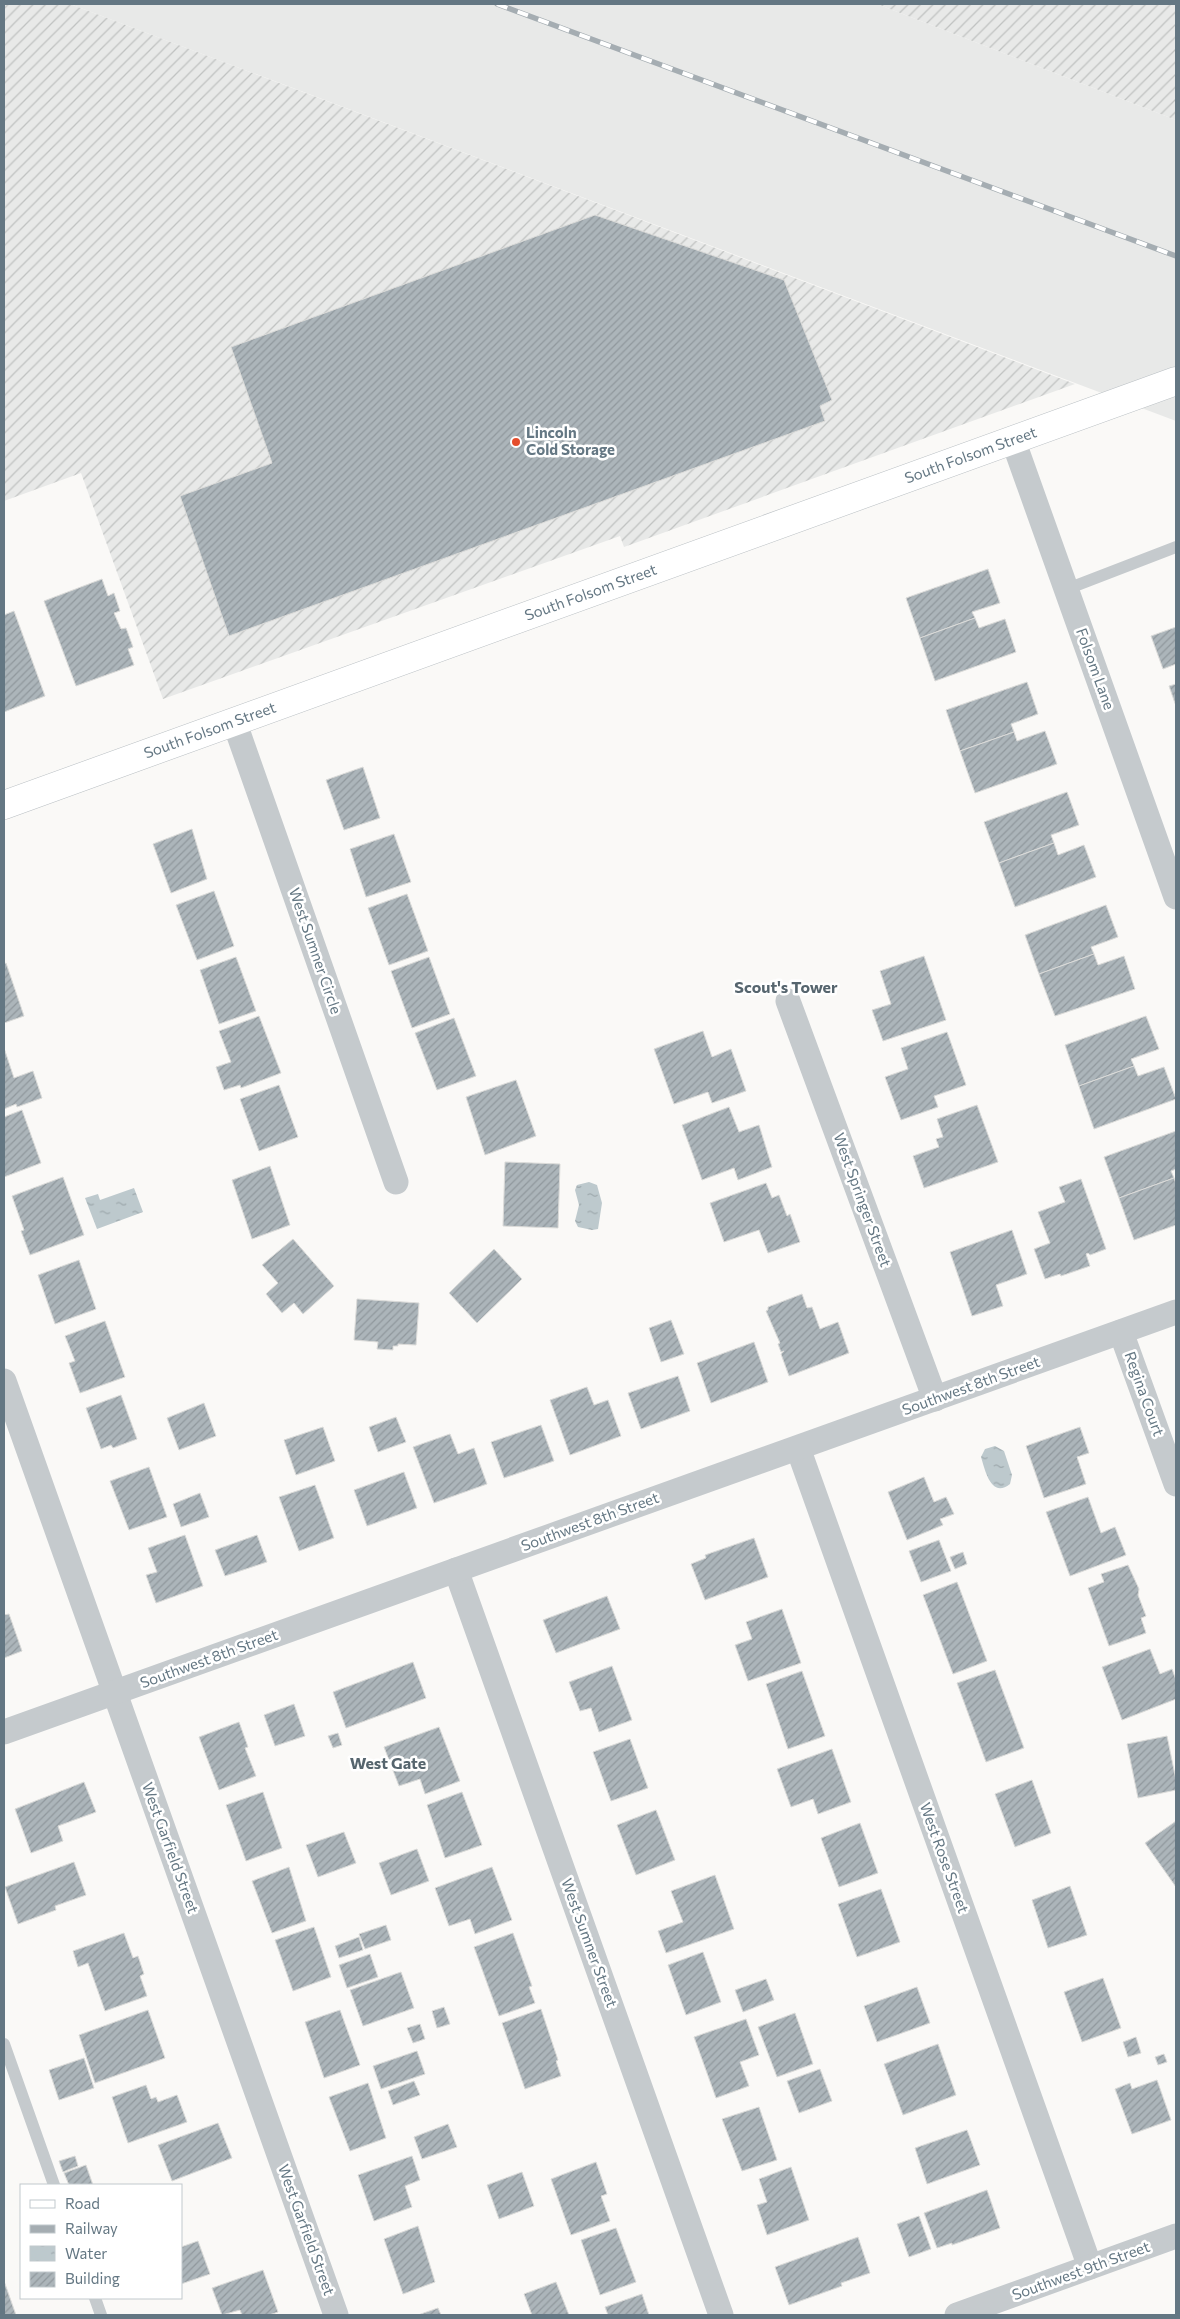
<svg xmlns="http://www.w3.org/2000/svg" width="1180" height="2319" font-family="Commissioner,sans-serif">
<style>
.built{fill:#e8e9e8}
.industrial{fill:url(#industrial-furrows)}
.water{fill:url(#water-ripples)}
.building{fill:url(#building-hatch);stroke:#dbdbd9}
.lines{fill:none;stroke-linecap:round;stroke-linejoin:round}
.secondary-casing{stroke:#b9bfc3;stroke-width:29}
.lane{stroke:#c5cacd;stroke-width:12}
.street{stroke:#c5cacd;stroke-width:25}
.secondary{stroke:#fff;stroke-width:28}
.rail-casing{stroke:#a5adb2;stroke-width:5.5}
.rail{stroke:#fff;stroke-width:4;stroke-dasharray:11;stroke-linecap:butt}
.poi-dot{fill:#e54d2c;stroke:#fff;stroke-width:2}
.labels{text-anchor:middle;stroke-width:5;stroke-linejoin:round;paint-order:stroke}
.poi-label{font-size:15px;font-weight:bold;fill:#647783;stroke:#fff;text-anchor:start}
.street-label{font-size:15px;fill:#647783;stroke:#fff}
.neighbourhood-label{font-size:16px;font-weight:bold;fill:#56656e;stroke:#fff}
</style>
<defs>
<pattern id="industrial-furrows" width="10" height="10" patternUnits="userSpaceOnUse" patternTransform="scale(1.25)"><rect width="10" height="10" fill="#e8e9e8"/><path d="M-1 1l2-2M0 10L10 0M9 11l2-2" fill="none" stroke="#c0c2c1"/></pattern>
<pattern id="water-ripples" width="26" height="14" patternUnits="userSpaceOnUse" patternTransform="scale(1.25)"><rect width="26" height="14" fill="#bdc9cd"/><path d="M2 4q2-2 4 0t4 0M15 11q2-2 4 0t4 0" fill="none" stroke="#9da8ac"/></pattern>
<pattern id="building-hatch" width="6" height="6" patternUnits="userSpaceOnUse" patternTransform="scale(1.25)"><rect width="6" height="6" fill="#acb5ba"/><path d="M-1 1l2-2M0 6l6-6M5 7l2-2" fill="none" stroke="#90989d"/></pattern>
</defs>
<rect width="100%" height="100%" fill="#faf9f7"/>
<polygon class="built" points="70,4 877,4 1176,120 1176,421"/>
<g class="industrial">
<polygon points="4,4 70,4 1075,384 624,547 620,536 163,699 81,473 4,501"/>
<polygon points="877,4 1176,4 1176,120"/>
</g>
<g class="water">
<polygon points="589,1182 597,1185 602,1203 598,1229 592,1230 578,1227 575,1221 579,1205 575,1190 577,1185"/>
<polygon points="134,1188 143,1212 97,1229 85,1198 98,1194 100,1200"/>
<path d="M995,1446L1004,1451L1012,1475L1010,1484C991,1499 985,1470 981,1457L985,1449Z"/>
</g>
<g class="building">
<polygon points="595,215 784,280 832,400 820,406 825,421 229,636 180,496 272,463 231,347"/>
<polygon points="988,569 1000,603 972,612 975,618 920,638 906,598"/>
<polygon points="102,579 108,596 114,593 120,611 114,613 121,629 126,628 133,647 128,649 134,665 76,686 44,601"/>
<polygon points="14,611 45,696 4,712 4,615"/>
<polygon points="975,618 979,628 1005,619 1016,652 935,681 920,638"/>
<polygon points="1176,627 1176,664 1163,669 1151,636"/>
<polygon points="1027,682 1038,714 1011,724 1014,732 960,751 946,710"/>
<polygon points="1176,684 1176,706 1169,686"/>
<polygon points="1045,731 1057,764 975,793 960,751 1014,732 1017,741"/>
<polygon points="363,767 380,818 344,830 326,780"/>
<polygon points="1067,792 1079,825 1051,835 1054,843 999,863 984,822"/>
<polygon points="192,829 207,879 171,893 153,844"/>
<polygon points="394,834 411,882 366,897 350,849"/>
<polygon points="1054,843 1058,855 1084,845 1096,877 1015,907 999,863"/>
<polygon points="214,891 234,946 197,960 176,905"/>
<polygon points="407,894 428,951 389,965 368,908"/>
<polygon points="1106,905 1118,937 1091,947 1094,954 1039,974 1025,935"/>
<polygon points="1094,954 1098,965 1124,956 1135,989 1055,1016 1039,974"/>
<polygon points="924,956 946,1020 883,1041 872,1010 891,1004 880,971"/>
<polygon points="236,957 256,1011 219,1024 200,970"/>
<polygon points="429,957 450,1014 412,1028 391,971"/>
<polygon points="6,963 24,1016 4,1023 4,964"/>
<polygon points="259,1016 281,1073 241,1088 240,1085 224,1090 216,1067 231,1062 219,1031"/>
<polygon points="1146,1016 1159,1049 1131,1059 1134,1066 1079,1086 1065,1045"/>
<polygon points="454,1018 476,1076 437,1090 415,1033"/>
<polygon points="703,1031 712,1057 731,1049 746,1091 712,1103 708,1092 674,1104 654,1049"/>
<polygon points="947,1032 966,1085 934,1096 938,1107 901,1120 885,1077 908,1069 901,1048"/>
<polygon points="4,1048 14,1078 33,1071 42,1098 17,1107 16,1104 4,1109"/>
<polygon points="1134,1066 1138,1076 1164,1067 1176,1099 1094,1129 1079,1086"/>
<polygon points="516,1080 536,1136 485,1155 466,1097"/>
<polygon points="279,1085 298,1137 259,1151 240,1099"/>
<polygon points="977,1105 998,1162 924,1188 913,1156 939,1147 936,1139 943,1137 937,1119"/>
<polygon points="729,1107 739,1132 759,1125 772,1167 738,1180 734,1168 702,1180 682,1125"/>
<polygon points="22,1110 41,1163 4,1177 4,1117"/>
<polygon points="1176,1131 1176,1169 1171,1171 1174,1178 1119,1198 1104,1157"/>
<polygon points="505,1162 560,1164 558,1228 503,1226"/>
<polygon points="270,1166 290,1225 252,1239 232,1180"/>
<polygon points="63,1177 84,1235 30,1255 21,1231 24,1230 12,1196"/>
<polygon points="1174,1178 1176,1184 1176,1225 1134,1240 1119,1198"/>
<polygon points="1081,1179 1106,1249 1090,1255 1088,1253 1086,1254 1090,1266 1061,1276 1060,1274 1045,1279 1034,1249 1050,1243 1038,1212 1065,1202 1059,1187"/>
<polygon points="766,1183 772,1198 779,1195 787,1216 790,1214 800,1242 768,1253 759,1230 724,1242 710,1203"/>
<polygon points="1012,1230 1027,1274 996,1285 1003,1306 972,1316 950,1252"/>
<polygon points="293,1239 334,1286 303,1314 294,1303 282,1313 266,1294 278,1283 262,1265"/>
<polygon points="494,1249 522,1279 477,1323 449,1293"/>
<polygon points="79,1260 96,1309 55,1324 38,1275"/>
<polygon points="802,1294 807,1308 812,1307 820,1329 838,1322 849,1353 789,1376 781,1354 784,1351 781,1352 778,1344 780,1343 766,1311 768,1310 768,1307"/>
<polygon points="357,1299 419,1303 416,1345 398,1344 398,1346 393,1346 393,1350 377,1349 378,1342 354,1340"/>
<polygon points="671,1320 684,1354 661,1362 649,1328"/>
<polygon points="105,1321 125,1377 80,1393 69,1363 75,1361 65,1336"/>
<polygon points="754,1342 768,1382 711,1403 697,1363"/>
<polygon points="678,1376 690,1411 641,1429 628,1393"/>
<polygon points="587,1387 594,1405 608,1400 621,1436 570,1455 550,1400"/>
<polygon points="121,1395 137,1439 113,1448 111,1445 101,1449 86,1408"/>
<polygon points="204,1403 216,1436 179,1450 167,1418"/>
<polygon points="396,1417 406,1442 378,1452 369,1427"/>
<polygon points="541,1425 554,1461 504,1478 491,1442"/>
<polygon points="323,1427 335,1461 296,1475 284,1440"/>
<polygon points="1080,1427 1089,1453 1077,1457 1086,1484 1044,1498 1026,1446"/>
<polygon points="450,1434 458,1454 474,1448 487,1484 434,1503 413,1447"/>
<polygon points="149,1467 167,1517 129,1530 110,1481"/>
<polygon points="404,1472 417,1508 367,1526 354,1490"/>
<polygon points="924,1477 934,1502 946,1497 954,1514 940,1519 943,1525 907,1540 888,1492"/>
<polygon points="315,1485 334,1538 299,1551 279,1497"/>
<polygon points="200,1493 209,1517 181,1527 173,1504"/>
<polygon points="1088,1497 1101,1533 1115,1527 1126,1555 1070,1576 1046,1512"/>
<polygon points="185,1535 203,1586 156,1603 146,1575 157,1572 148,1548"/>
<polygon points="257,1535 267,1562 225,1576 215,1550"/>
<polygon points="754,1538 768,1577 705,1600 691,1564 706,1558 705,1555"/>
<polygon points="939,1540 951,1571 921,1582 909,1551"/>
<polygon points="963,1552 967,1564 955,1569 950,1557"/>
<polygon points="1128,1565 1139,1589 1138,1595 1146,1616 1141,1618 1146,1633 1109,1646 1088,1588 1104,1582 1101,1574"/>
<polygon points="957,1582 987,1661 953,1674 923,1595"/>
<polygon points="607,1596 620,1629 556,1653 543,1620"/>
<polygon points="782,1609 801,1663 748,1681 735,1645 752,1639 746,1622"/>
<polygon points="9,1614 22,1651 4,1658 4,1615"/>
<polygon points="1150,1649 1160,1674 1172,1669 1176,1680 1176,1699 1122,1720 1102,1667"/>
<polygon points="413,1662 426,1698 346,1728 333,1692"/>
<polygon points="612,1666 632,1720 599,1732 591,1708 580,1711 569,1682"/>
<polygon points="995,1670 1024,1748 986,1762 957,1683"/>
<polygon points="802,1671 825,1736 788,1749 766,1684"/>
<polygon points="294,1704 305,1736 275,1746 264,1715"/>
<polygon points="239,1722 248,1747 245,1748 256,1776 219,1790 199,1737"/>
<polygon points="439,1727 460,1781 425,1794 420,1779 399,1786 384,1747"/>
<polygon points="338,1733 342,1745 333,1748 328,1736"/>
<polygon points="1167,1736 1176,1780 1176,1790 1138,1798 1127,1744"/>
<polygon points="630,1739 648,1788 611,1801 593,1752"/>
<polygon points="832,1749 851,1802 818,1814 813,1799 791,1807 777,1769"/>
<polygon points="1032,1780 1051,1833 1015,1847 995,1794"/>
<polygon points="84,1782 96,1812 58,1826 63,1841 31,1853 15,1809"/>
<polygon points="263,1792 282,1848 246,1861 226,1805"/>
<polygon points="462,1792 482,1845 445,1858 427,1805"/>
<polygon points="656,1810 675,1860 636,1875 617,1825"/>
<polygon points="1176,1821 1176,1887 1145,1843"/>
<polygon points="860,1823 878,1873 839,1887 821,1838"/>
<polygon points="344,1832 356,1863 318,1877 306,1845"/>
<polygon points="417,1849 429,1881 391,1895 379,1863"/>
<polygon points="74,1862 86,1895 55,1906 56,1910 18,1924 5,1887"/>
<polygon points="289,1867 306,1921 272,1933 252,1881"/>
<polygon points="492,1867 512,1920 475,1934 470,1919 449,1926 435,1888"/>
<polygon points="715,1875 734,1929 666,1953 658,1931 683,1922 671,1891"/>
<polygon points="1070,1886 1087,1935 1048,1948 1032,1900"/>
<polygon points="881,1889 900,1942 857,1957 838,1904"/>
<polygon points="386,1925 391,1940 365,1949 359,1934"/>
<polygon points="314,1927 331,1977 293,1991 275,1940"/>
<polygon points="124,1933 133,1958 138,1956 144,1974 140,1976 147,1996 105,2011 88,1963 78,1967 73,1951"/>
<polygon points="513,1933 532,1986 529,1987 535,2003 499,2016 474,1947"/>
<polygon points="359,1937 363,1950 339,1958 335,1946"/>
<polygon points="703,1952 721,2002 686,2015 668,1965"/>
<polygon points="370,1954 378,1977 347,1988 339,1965"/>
<polygon points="401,1972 414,2008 363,2026 350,1990"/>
<polygon points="1103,1978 1121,2028 1082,2042 1064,1992"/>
<polygon points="766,1979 774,2000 743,2012 735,1990"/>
<polygon points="917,1987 930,2023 877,2042 864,2006"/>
<polygon points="444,2007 450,2024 437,2028 432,2011"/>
<polygon points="541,2009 558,2060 556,2061 561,2076 525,2089 502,2023"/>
<polygon points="148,2010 165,2058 95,2083 79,2035"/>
<polygon points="340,2010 360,2065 324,2078 305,2022"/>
<polygon points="795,2013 813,2064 777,2077 758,2027"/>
<polygon points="746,2019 759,2055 740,2062 749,2086 716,2098 694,2037"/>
<polygon points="420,2024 425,2039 413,2043 407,2028"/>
<polygon points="1136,2037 1141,2053 1128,2057 1123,2042"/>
<polygon points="938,2044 956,2095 903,2115 884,2064"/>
<polygon points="417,2051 425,2074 381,2089 373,2066"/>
<polygon points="1164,2054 1167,2062 1158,2065 1155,2057"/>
<polygon points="84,2058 94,2088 59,2100 49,2070"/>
<polygon points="820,2069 832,2101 799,2113 787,2081"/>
<polygon points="1157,2080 1171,2120 1132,2134 1115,2089 1130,2083 1132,2089"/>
<polygon points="414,2081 420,2095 393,2105 388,2091"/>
<polygon points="368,2083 386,2138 350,2151 329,2097"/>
<polygon points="146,2085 151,2099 156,2097 158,2102 177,2095 187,2122 128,2143 112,2097"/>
<polygon points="759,2107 777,2160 742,2171 722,2119"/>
<polygon points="218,2123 232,2158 172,2181 158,2145"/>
<polygon points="448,2124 457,2147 422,2159 414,2137"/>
<polygon points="967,2130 980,2165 927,2184 915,2148"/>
<polygon points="75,2156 78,2166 63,2172 59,2161"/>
<polygon points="412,2156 420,2180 405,2186 412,2207 374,2221 358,2175"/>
<polygon points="596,2162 607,2194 601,2196 610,2221 571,2235 551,2179"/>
<polygon points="86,2165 93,2185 69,2185 64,2173"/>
<polygon points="791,2167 809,2220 767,2235 757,2205 767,2202 759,2179"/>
<polygon points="522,2172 534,2206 499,2219 487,2185"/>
<polygon points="987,2190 1000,2228 952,2245 952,2243 937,2248 924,2213"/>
<polygon points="919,2216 931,2249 909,2257 897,2224"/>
<polygon points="418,2226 435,2282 403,2294 384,2239"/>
<polygon points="616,2228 636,2282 600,2295 581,2240"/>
<polygon points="858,2237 870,2273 841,2283 842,2286 789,2305 775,2267"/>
<polygon points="198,2241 210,2274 181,2284 181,2247"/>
<polygon points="263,2270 278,2312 269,2315 242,2315 240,2310 222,2315 212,2288"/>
<polygon points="4,2281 16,2315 4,2315"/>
<polygon points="556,2282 569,2315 532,2315 524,2294"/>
<polygon points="642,2294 649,2315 608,2315 605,2307"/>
<polygon points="438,2308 441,2315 418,2315"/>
</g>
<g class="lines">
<defs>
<g id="secondary">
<path id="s1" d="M4,805L1176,381"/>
</g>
</defs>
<use href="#secondary" class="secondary-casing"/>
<g class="lane">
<polyline points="1067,589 1176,547"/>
<polyline points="4,2044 54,2185"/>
<polyline points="95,2298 101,2315"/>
</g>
<g class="street">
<polyline points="1013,440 1176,897"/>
<polyline points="234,721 396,1182"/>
<polyline points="788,1001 935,1399"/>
<polyline points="1121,1332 1176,1484"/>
<polyline points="4,1381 336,2315"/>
<polyline points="798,1448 1090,2267"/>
<polyline points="456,1570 721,2315"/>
<polyline points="4,1732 1176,1312"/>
<polyline points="957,2315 1176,2236"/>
</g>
<use href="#secondary" class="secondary"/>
<defs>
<polyline id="rail" points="497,4 1176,256"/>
</defs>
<use href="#rail" class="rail-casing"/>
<use href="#rail" class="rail"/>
</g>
<circle class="poi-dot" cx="516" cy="442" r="5"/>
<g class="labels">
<g class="poi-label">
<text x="526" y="438">Lincoln<tspan x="526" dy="17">Cold Storage</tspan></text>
</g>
<g class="street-label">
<text dy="5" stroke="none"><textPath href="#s1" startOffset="1028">South Folsom Street</textPath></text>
<text dy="5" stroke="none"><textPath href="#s1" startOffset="624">South Folsom Street</textPath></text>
<text transform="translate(1095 669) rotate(70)" y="5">Folsom Lane</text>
<text dy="5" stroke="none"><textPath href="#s1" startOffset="219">South Folsom Street</textPath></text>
<text transform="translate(315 951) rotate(71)" y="5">West Sumner Circle</text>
<text transform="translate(862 1200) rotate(70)" y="5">West Springer Street</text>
<text transform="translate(971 1386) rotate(-20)" y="5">Southwest 8th Street</text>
<text transform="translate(1144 1394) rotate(70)" y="5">Regina Court</text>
<text transform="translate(590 1522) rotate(-20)" y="5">Southwest 8th Street</text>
<text transform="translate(209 1659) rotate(-20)" y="5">Southwest 8th Street</text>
<text transform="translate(170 1848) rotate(70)" y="5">West Garfield Street</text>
<text transform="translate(944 1858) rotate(70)" y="5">West Rose Street</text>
<text transform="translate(589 1943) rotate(70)" y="5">West Sumner Street</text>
<text transform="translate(306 2230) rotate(70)" y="5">West Garfield Street</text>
<text transform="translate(1081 2271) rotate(-20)" y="5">Southwest 9th Street</text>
</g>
<g class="neighbourhood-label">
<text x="786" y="993">Scout's Tower</text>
<text x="388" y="1769">West Gate</text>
</g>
</g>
<rect width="1180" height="2319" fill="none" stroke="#647783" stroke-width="10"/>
<rect x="20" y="2184" width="162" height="115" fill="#ffffff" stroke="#c1c9cd"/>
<rect x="30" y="2200" width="25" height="8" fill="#ffffff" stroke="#c1c9cd"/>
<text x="65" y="2209" font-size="15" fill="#647783">Road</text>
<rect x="30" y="2225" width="25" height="8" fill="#a5adb2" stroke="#c1c9cd"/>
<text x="65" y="2234" font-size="15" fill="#647783">Railway</text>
<rect x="30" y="2246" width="25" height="15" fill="url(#water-ripples)" stroke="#c1c9cd"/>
<text x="65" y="2259" font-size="15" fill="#647783">Water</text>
<rect x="30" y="2272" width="25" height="15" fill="url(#building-hatch)" stroke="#c1c9cd"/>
<text x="65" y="2284" font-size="15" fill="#647783">Building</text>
</svg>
